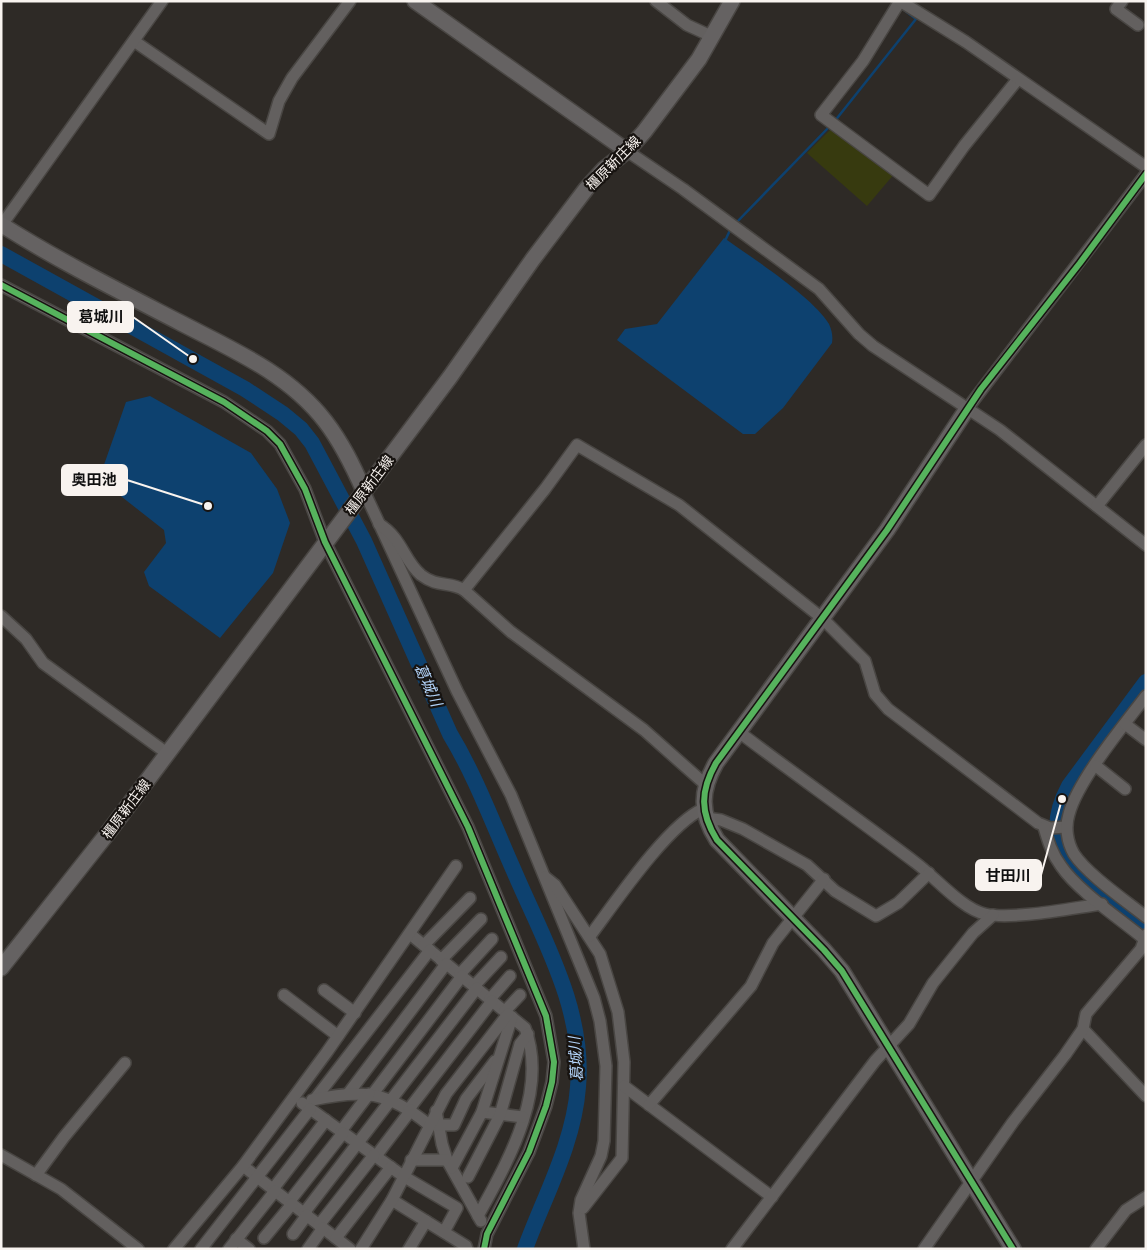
<svg xmlns="http://www.w3.org/2000/svg" width="1147" height="1250" font-family="Helvetica,'Noto Sans JP',sans-serif">
<style>
.green{fill:#373a0f}
.water{fill:#0d416f}
.lines{fill:none;stroke-linecap:round;stroke-linejoin:round}
.stream{stroke:#0d416f;stroke-width:2.5}
.river{stroke:#0d416f;stroke-width:16}
.street-casing{stroke:#494643;stroke-width:14}
.secondary-casing{stroke:#494643;stroke-width:18}
.street{stroke:#63605f;stroke-width:11}
.secondary{stroke:#656262;stroke-width:15}
.cycleway-casing{stroke:#171310;stroke-width:9}
.cycleway{stroke:#56b35d;stroke-width:6}
.labels{text-anchor:middle;stroke-width:4.5;stroke-linejoin:round;paint-order:stroke}
.street-label{font-size:14px;fill:#f8f3ef;stroke:#171310}
.water-label{font-size:15px;font-style:italic;fill:#b2d3f9;stroke:#171310}
.leader{fill:none;stroke:#f8f3ef;stroke-width:2}
.callout-dot{fill:#f8f3ef;stroke:#171310;stroke-width:2}
.callout{fill:#f8f3ef;stroke:#f8f3ef;stroke-width:2}
.callout-label{font-size:15px;text-anchor:middle;font-weight:bold;fill:#111}
</style>
<rect width="100%" height="100%" fill="#2e2a26"/>
<polygon class="green" points="833,127 895,173 867,206 807,153"/>
<g class="water">
<path d="M724,238C751,257 813,297 829,324C832,331 833,336 832,343L783,408L755,434H743L617,340L625,329L657,324Z"/>
<polygon points="150,396 251,453 277,489 290,523 273,573 220,638 149,586 144,572 166,543 164,530 99,479 126,402"/>
</g>
<g class="lines">
<g class="stream">
<polyline points="834,122 916,19 903,9"/>
<polyline points="735,224 830,126"/>
<polyline points="725,241 731,228"/>
</g>
<g class="river">
<path d="M1,254L245,389L283,414L301,429L312,443L364,541L450,734C476,777 493,824 514,871C543,939 585,1010 578,1087C574,1143 544,1197 525,1249"/>
<path d="M1146,682L1069,786C1029,860 1099,886 1146,928"/>
</g>
<defs>
<g id="street">
<polyline points="656,1 687,25 711,36"/>
<polyline points="900,1 863,61 821,115 929,195 964,146 1018,79"/>
<polyline points="900,1 966,42 1146,167"/>
<polyline points="1122,1 1116,9 1138,25"/>
<polyline points="134,41 269,134 279,101 292,78 350,1"/>
<polyline points="627,151 683,189 819,289 859,334 873,346 1000,430 1146,545"/>
<polyline points="1,226 162,1"/>
<polyline points="1,285 224,402 267,431 280,444 305,489 325,542 468,827 546,1016 554,1062 552,1082 546,1106 529,1152 487,1234 484,1249"/>
<polyline points="967,409 1146,174"/>
<polyline points="364,491 457,691 511,795 594,998 600,1021 606,1066 604,1141 601,1156 581,1200 579,1213 584,1249"/>
<polyline points="1097,506 1146,445"/>
<path d="M379,524C403,539 403,560 421,575C438,588 449,581 464,590L511,632L644,730L706,785"/>
<polyline points="464,590 545,489 577,445 679,505 822,618 865,661 875,694 888,709 1038,823 1050,828 1066,827"/>
<polyline points="1,616 26,639 43,663 168,754"/>
<path d="M1146,696C1124,725 1078,780 1069,814C1065,827 1067,842 1074,854C1087,874 1126,901 1146,917"/>
<polyline points="1125,724 1146,740"/>
<path d="M739,732C797,776 857,818 916,863C935,877 962,909 985,914C1013,920 1072,908 1102,904"/>
<polyline points="1096,766 1125,789"/>
<polyline points="706,818 721,820 743,829 807,865 835,891 876,916 898,903 929,873"/>
<path d="M1044,827C1048,841 1052,854 1061,866C1078,891 1119,918 1143,938"/>
<polyline points="545,877 555,885 600,954 618,1012 624,1062 622,1158 583,1208"/>
<path d="M410,934L525,1028C549,1091 508,1161 478,1216"/>
<path d="M590,936C614,904 668,824 703,809"/>
<polyline points="424,945 470,898"/>
<polyline points="441,960 481,919"/>
<polyline points="460,974 492,939"/>
<polyline points="474,986 501,957"/>
<polyline points="324,990 355,1013"/>
<polyline points="284,995 338,1036"/>
<polyline points="490,999 510,976"/>
<polyline points="505,1011 520,995"/>
<polyline points="1083,1029 1146,1096"/>
<polyline points="624,1086 772,1197"/>
<polyline points="348,1094 446,964"/>
<polyline points="372,1095 462,976"/>
<polyline points="315,1099 430,950"/>
<path d="M312,1100C363,1089 388,1091 429,1125"/>
<polyline points="302,1103 403,1176 457,1208 444,1232"/>
<polyline points="649,1105 751,986 773,943 824,879"/>
<polyline points="409,1109 492,1001"/>
<polyline points="436,1111 442,1144 447,1160 481,1221"/>
<polyline points="482,1112 523,1117"/>
<polyline points="438,1125 454,1125 466,1099 495,1061"/>
<polyline points="341,1131 369,1094"/>
<polyline points="1,1155 61,1189 138,1249"/>
<polyline points="376,1156 411,1110"/>
<polyline points="411,1160 447,1160"/>
<polyline points="243,1166 350,1249"/>
<polyline points="452,1168 482,1112 512,1017"/>
<polyline points="36,1175 64,1137 125,1063"/>
<polyline points="468,1177 500,1115 520,1044 528,1034"/>
<polyline points="273,1189 326,1120"/>
<polyline points="392,1200 466,1246 467,1249"/>
<polyline points="289,1202 343,1133"/>
<polyline points="304,1213 477,988"/>
<polyline points="319,1225 374,1155"/>
<polyline points="293,1234 307,1215"/>
<polyline points="264,1238 292,1204"/>
<polyline points="336,1238 391,1167"/>
<polyline points="236,1239 249,1249"/>
<polyline points="174,1249 243,1166 327,1052 456,866"/>
<polyline points="201,1249 310,1109"/>
<polyline points="229,1249 275,1191"/>
<polyline points="308,1249 323,1228"/>
<polyline points="361,1249 392,1200 446,1094 508,1014"/>
<polyline points="409,1249 426,1221"/>
<polyline points="732,1249 875,1061 909,1024 933,983 973,933 993,915"/>
<polyline points="924,1249 1013,1122 1065,1055 1083,1029 1086,1014 1091,1008 1141,949 1146,935"/>
<polyline points="1096,1249 1126,1210 1146,1197"/>
</g>
<g id="secondary">
<polyline points="415,1 627,151"/>
<path d="M2,225C59,261 119,291 179,322C231,349 288,373 325,421C342,443 353,466 364,491"/>
<path d="M967,409L887,530L716,763C700,791 700,813 717,840L824,950L842,971L1013,1249"/>
<polyline points="1,968 107,834 450,377 533,259 586,189 604,169 627,151 644,132 699,59 732,1"/>
</g>
</defs>
<use href="#street" class="street-casing"/>
<use href="#secondary" class="secondary-casing"/>
<use href="#street" class="street"/>
<use href="#secondary" class="secondary"/>
<defs>
<g id="cycleway">
<polyline points="1,285 224,402 267,431 280,444 305,489 325,542 468,827 546,1016 554,1062 552,1082 546,1106 529,1152 487,1234 484,1249"/>
<path d="M1013,1249L842,971L824,950L717,840C700,813 700,791 716,763L887,530L981,389L1080,263L1146,174"/>
</g>
</defs>
<use href="#cycleway" class="cycleway-casing"/>
<use href="#cycleway" class="cycleway"/>
</g>
<g class="labels">
<g class="street-label">
<text transform="translate(613 163) rotate(-45)" y="5">橿原新庄線</text>
<text transform="translate(369 485) rotate(-53)" y="5">橿原新庄線</text>
<text transform="translate(126 809) rotate(-53)" y="5">橿原新庄線</text>
</g>
<g class="water-label">
<text transform="translate(428 685) rotate(66)" y="5">葛城川</text>
<text transform="translate(576 1059) rotate(-94)" y="5">葛城川</text>
</g>
</g>
<path class="leader" d="M193 359L133 317M208 506L127 480M1062 799L1041 875"/>
<g class="callout-dot">
<circle cx="193" cy="359" r="5"/>
<circle cx="208" cy="506" r="5"/>
<circle cx="1062" cy="799" r="5"/>
</g>
<g class="callout">
<rect x="68" y="302" width="65" height="30" rx="5"/>
<rect x="62" y="465" width="65" height="30" rx="5"/>
<rect x="976" y="860" width="65" height="30" rx="5"/>
</g>
<g class="callout-label">
<text x="101" y="322">葛城川</text>
<text x="94" y="485">奥田池</text>
<text x="1008" y="881">甘田川</text>
</g>
<rect width="1147" height="1250" fill="none" stroke="#f8f3ef" stroke-width="5"/>
</svg>
